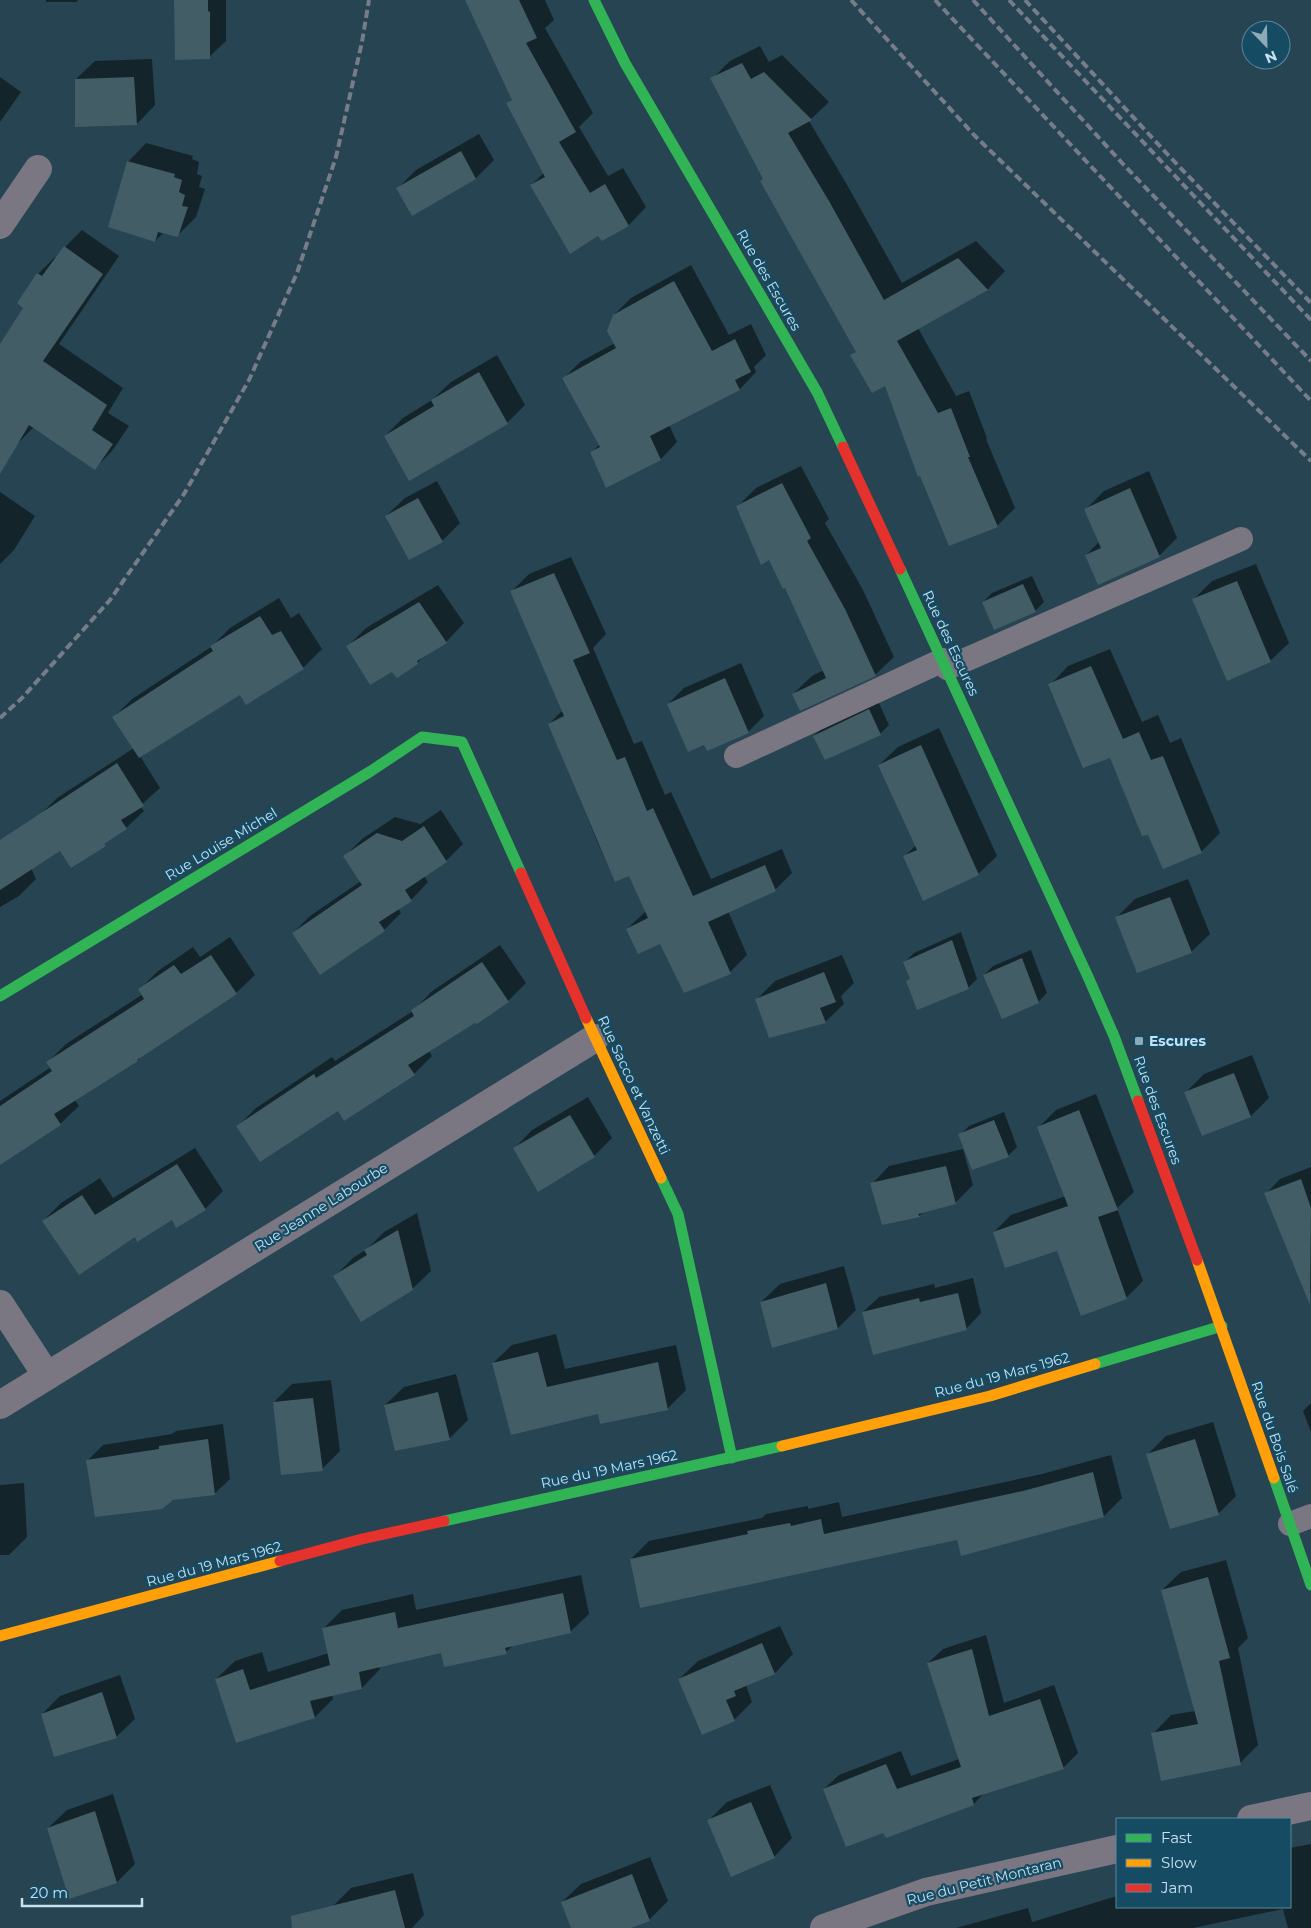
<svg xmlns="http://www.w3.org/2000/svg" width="1311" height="1928" font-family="Montserrat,sans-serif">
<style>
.shadow{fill:#0007}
.building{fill:#435d67}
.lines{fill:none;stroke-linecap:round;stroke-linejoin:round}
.lane{stroke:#7a7682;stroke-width:24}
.street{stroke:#7a7682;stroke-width:28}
.fast{stroke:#30b455;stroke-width:11}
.slow{stroke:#ff9f0a;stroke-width:11}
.jam{stroke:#e5322d;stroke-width:11}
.rail{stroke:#787c88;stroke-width:4;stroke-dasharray:8 4;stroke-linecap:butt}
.poi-dot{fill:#8ea9b8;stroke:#154b63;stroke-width:2}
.labels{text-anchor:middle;stroke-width:4.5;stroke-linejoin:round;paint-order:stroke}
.street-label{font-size:14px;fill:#c6e0ef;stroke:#154b63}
.poi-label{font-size:14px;font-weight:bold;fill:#c6e0ef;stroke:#154b63;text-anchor:start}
</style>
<rect width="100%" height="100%" fill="#264452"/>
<g class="shadow">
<polygon points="46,0 78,0 76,2 46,2"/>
<polygon points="176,0 226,0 226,41 209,57"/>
<polygon points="466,0 545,0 554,20 545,28 593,113 579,127 608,176 623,168 646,207 629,225 603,240 599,235 531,185 544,173 508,103 513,99"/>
<polygon points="760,46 769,62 782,55 829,102 809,121 846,183 902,283 976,241 1005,271 988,289 918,328 956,396 969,391 987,438 986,439 1015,508 997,526 921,474 885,384 852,355 857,351 712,79 730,61"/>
<polygon points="152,59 155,105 137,124 76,79 95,61"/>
<polygon points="0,77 21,92 0,122"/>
<polygon points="479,134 494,160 476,178 398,188 416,170"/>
<polygon points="146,143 193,156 192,159 199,162 197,174 202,176 199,187 205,189 196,217 178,235 164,232 155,241 128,162"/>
<polygon points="82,230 119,256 59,344 123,388 108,413 129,426 112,451 95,468 34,427 17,444 0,437 0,350 25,307 38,274 55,257 57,258 65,247"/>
<polygon points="691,265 729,335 751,324 766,355 754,367 756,372 740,389 669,425 677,442 661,459 607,486 592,452 600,444 564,378 580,362 615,343 614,315 631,298"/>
<polygon points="497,355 525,405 507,423 385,436 403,418 432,400 451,382"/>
<polygon points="801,466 829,519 825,523 863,590 894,657 875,675 793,694 812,676 824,670 786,586 737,507 756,488"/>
<polygon points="1149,471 1177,538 1159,556 1086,555 1099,542 1086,509 1104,491"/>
<polygon points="437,481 460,523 442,541 386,516 405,498"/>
<polygon points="0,492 35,516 14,550 0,564"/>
<polygon points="571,557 606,634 593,648 634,744 642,741 665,795 671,792 711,879 782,849 792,873 775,890 728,911 747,955 730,972 627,929 646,911 630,874 615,880 597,841 549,724 563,710 512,591 529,574"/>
<polygon points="1256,564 1289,643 1270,661 1194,599 1212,581"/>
<polygon points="1032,576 1044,602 1035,611 983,602 992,593"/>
<polygon points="438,585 464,623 446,642 427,653 417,663 392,670 348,646 366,628"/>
<polygon points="279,598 291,618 299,613 322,649 303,668 246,703 240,693 140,756 160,788 140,806 144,811 126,828 72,867 61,849 31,868 36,879 19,896 0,907 0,845 39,816 57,798 134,748 114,717 132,699 211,647 230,628"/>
<polygon points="1110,649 1142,722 1158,715 1170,743 1181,738 1220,833 1201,852 1111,756 1050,685 1068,666"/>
<polygon points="741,663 764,716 748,732 668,704 684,688"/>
<polygon points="878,701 889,725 880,734 814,736 823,727"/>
<polygon points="939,728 997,856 978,874 905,856 916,845 879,765 898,747"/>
<polygon points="441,810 463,844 446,861 424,876 428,882 411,900 398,908 401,913 384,930 293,933 310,916 361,881 345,856 362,839 395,817 420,824"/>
<polygon points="1188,879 1210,934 1191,952 1117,917 1135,899"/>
<polygon points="961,932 977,979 968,988 911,978 905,962 914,953"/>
<polygon points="230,937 255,975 236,993 143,1055 138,1060 75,1100 79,1106 60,1124 0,1164 0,1101 51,1067 48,1062 66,1044 143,994 139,990 158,971 193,947 200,957"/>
<polygon points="500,945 526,983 508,1001 429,1051 432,1056 414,1074 338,1109 238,1126 256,1108 332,1057 335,1061 413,1011 431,992"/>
<polygon points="1031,950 1047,993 1038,1002 984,975 993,966"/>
<polygon points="842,955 854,983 841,996 844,1004 825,1022 757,999 775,981"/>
<polygon points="1252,1055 1269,1098 1251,1116 1203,1135 1186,1092 1204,1074"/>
<polygon points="1096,1094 1134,1192 1117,1208 1143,1281 1126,1298 1058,1249 994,1232 1011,1215 1066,1196 1039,1127 1056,1110"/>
<polygon points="588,1097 612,1138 594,1156 514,1149 532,1130"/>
<polygon points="1004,1112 1017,1147 1008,1156 960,1135 969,1126"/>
<polygon points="195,1148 223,1191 205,1209 177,1226 172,1218 135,1236 43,1221 61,1203 100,1178 113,1198"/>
<polygon points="963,1149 973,1185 955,1203 924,1211 919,1216 872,1184 889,1166"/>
<polygon points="1311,1167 1311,1293 1307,1294 1266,1194 1280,1179"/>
<polygon points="417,1213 431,1271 412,1289 335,1276 353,1258 367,1249 384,1232"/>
<polygon points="844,1266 856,1310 838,1328 773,1346 761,1302 780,1284"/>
<polygon points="973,1278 981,1313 966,1329 863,1312 879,1297 934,1284 935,1288"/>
<polygon points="556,1334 565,1369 676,1345 686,1390 667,1409 599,1413 493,1363 512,1345"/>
<polygon points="456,1374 468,1420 449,1439 385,1405 404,1387"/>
<polygon points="331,1380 340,1451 322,1469 274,1402 292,1384"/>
<polygon points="1311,1403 1311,1432 1303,1411"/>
<polygon points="1213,1422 1236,1496 1218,1514 1147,1455 1166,1436"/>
<polygon points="223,1424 230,1479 214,1494 88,1460 103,1445 172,1434 176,1431"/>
<polygon points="1111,1455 1122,1498 1104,1516 957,1539 631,1559 649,1541 762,1518 766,1514 808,1506 808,1509 839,1502 842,1517 1042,1474"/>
<polygon points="24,1483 27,1537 9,1555 0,1555 0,1485"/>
<polygon points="1226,1560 1248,1638 1238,1648 1258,1745 1240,1763 1153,1734 1171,1715 1195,1711 1162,1590 1181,1572"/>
<polygon points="581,1575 589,1614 570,1632 514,1644 506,1652 442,1652 379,1666 380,1669 362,1688 332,1695 333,1699 315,1717 216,1679 235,1661 262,1652 268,1672 329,1653 324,1628 342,1610 413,1594 416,1610"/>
<polygon points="780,1626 793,1654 775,1673 746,1685 752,1702 734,1720 679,1679 698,1661"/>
<polygon points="986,1635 1004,1703 1054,1685 1078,1753 1063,1768 984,1793 974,1804 886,1836 884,1831 824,1789 839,1775 901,1751 911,1776 959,1759 928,1663 943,1649"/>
<polygon points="120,1675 135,1719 116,1737 42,1714 60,1696"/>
<polygon points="770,1785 792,1838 774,1857 709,1820 727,1802"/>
<polygon points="113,1794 135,1864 117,1882 70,1897 48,1828 67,1810"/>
<polygon points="1311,1844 1311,1928 1288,1928 1283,1909 1193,1928 956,1928 1028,1908 1032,1922 1117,1896 1117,1907 1290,1907 1290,1848"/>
<polygon points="650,1857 668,1901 649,1920 628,1928 572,1928 562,1902 581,1884"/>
<polygon points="413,1873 424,1915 412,1928 337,1928 332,1907 351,1888"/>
</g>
<g class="building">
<polygon points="174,0 208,0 208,11 210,12 210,59 175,60"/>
<polygon points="465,0 519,0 537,38 526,43 576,132 559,142 590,193 605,184 629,226 602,241 598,236 570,254 530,185 545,177 506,103 512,100"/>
<polygon points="742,63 751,79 764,72 812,120 788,133 829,201 884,300 958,258 988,290 897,341 938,413 951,408 970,457 968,457 998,527 949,546 920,476 918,477 885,386 872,393 850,355 856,352 760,181 763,179 710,78"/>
<polygon points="134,77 137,125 75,127 75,79"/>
<polygon points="461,151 476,179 412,216 396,188"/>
<polygon points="127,161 175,174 174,177 182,180 179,192 185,195 182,206 188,207 178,237 158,232 155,242 108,227"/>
<polygon points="64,246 103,274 43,361 107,405 92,430 113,444 95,470 29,425 0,474 0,344 23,308 17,303 37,273 42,276"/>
<polygon points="674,281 712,351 735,339 751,372 735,380 740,390 650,436 661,460 606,488 590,452 600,447 562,378 616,348 607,331 613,315"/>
<polygon points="479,372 508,424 409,481 384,436 434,406 431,400"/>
<polygon points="782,483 811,538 807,541 845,609 876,676 800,711 792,694 826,678 785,588 783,589 769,560 761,565 736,506"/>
<polygon points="1130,488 1160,557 1098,585 1085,555 1101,548 1084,509"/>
<polygon points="418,498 443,542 409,560 385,516"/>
<polygon points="554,573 590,653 573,660 617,760 625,757 647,811 653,808 693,896 765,865 776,891 708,922 731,974 684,993 660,944 638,954 626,929 648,918 629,876 615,882 548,724 564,716 510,591"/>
<polygon points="1237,581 1271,662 1227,681 1192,599"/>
<polygon points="1023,584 1036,612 994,630 982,602"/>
<polygon points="419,602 447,643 417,661 418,664 397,678 392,672 370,685 346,646"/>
<polygon points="260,616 272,635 281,631 304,669 246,705 240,695 139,758 112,717 213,651 210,646"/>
<polygon points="1091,666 1123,739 1139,732 1151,760 1163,756 1202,853 1163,869 1148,835 1142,836 1110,758 1083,768 1048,684"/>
<polygon points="725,678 749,733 707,751 704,745 688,752 667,704"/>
<polygon points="869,709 881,735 825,760 813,736"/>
<polygon points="921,745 979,875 923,901 903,856 917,850 878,765"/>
<polygon points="117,763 144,806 121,820 127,829 104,844 106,846 71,868 60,851 0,890 0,840"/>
<polygon points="424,826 447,862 405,890 412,901 379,922 385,931 320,975 292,933 362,885 343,856 377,833 402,841"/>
<polygon points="1170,897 1192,953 1137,973 1115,917"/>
<polygon points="952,940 969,989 917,1010 906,981 910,979 903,962"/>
<polygon points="211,955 237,994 137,1060 138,1061 54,1114 61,1125 0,1165 0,1106 52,1071 46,1062 144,999 138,989 174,965 181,974"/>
<polygon points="1022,958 1039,1003 1002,1019 983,975"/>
<polygon points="482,962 509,1002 477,1024 475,1023 408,1065 415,1075 344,1121 338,1111 260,1162 236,1126 314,1074 316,1078 414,1016 411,1010"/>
<polygon points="824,972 836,1002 820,1008 826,1023 769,1038 755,999"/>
<polygon points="1234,1073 1251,1117 1202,1136 1184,1092"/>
<polygon points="1079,1110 1118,1210 1098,1217 1127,1299 1081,1316 1057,1251 1005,1268 993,1232 1068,1206 1037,1127"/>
<polygon points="570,1115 595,1157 538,1192 513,1148"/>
<polygon points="994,1120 1009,1157 972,1170 958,1134"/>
<polygon points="177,1164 206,1210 176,1228 172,1220 137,1242 135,1237 79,1275 42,1221 82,1195 95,1215"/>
<polygon points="946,1166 956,1204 918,1214 920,1217 882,1225 870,1183"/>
<polygon points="1301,1179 1311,1208 1310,1305 1264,1193"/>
<polygon points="398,1230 413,1290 361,1322 333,1276 367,1255 364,1250"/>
<polygon points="826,1283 838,1329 772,1348 760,1302"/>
<polygon points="958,1293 967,1330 873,1355 862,1312 919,1298 920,1302"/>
<polygon points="538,1352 547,1387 658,1362 668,1410 600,1424 598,1414 511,1435 492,1363"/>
<polygon points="438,1392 450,1440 395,1451 384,1405"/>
<polygon points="313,1398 323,1471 281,1475 273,1402"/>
<polygon points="208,1439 215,1495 173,1500 162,1509 95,1517 86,1460 159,1449 159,1446"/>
<polygon points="1195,1439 1219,1515 1170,1529 1146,1454"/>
<polygon points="1093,1472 1104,1517 961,1556 957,1540 640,1608 630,1559 748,1534 747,1531 790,1523 791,1526 821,1519 824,1534 1023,1491"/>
<polygon points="1208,1577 1230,1658 1219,1661 1241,1765 1161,1781 1151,1733 1198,1724 1161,1590"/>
<polygon points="563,1593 571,1633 505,1648 507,1654 444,1667 441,1653 359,1672 362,1689 310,1701 315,1718 236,1743 215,1679 243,1669 250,1690 330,1665 322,1628 395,1612 398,1628"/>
<polygon points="762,1643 775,1674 734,1691 736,1696 726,1700 735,1721 702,1735 678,1679"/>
<polygon points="972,1649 989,1716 1040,1699 1064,1769 972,1798 974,1805 886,1838 883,1833 846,1847 823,1789 886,1764 897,1789 961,1767 927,1663"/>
<polygon points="102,1692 117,1738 54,1757 41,1714"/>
<polygon points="751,1802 775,1858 731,1877 707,1820"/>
<polygon points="95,1811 117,1883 69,1899 47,1828"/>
<polygon points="632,1874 650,1921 631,1928 571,1928 561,1902"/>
<polygon points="395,1890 405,1928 292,1928 291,1916"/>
</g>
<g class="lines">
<g class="lane">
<polyline points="947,668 1241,539"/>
<polyline points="736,756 943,660"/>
<polyline points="1290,1524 1311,1516"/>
</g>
<g class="street">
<polyline points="0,225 38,169"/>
<polyline points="0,1304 47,1376"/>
<polyline points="0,1405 595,1038"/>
<polyline points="1251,1819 1311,1806"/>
<polyline points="824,1928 926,1892 1117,1849"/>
</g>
<g class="fast">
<polyline points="594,0 625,63 817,392 843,447"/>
<polyline points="900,569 1089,979 1114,1036 1138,1101"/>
<polyline points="0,996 371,771 422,737 462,742 521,873"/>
<polyline points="661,1178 678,1214 732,1458"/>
<polyline points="1095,1364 1222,1326"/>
<polyline points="1274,1478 1311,1585"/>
<polyline points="444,1521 782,1446"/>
</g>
<g class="slow">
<polyline points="586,1018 661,1178"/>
<polyline points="1197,1260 1274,1478"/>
<polyline points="782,1446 990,1396 1095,1364"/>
<polyline points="0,1636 280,1561"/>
</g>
<g class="jam">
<polyline points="843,447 900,569"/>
<polyline points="521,873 586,1018"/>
<polyline points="1138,1101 1197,1260"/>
<polyline points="280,1561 362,1539 444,1521"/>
</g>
<g class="rail">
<polyline points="851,0 975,136 1311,461"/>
<polyline points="935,0 1311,401"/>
<polyline points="973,0 1123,164 1311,361"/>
<polyline points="1009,0 1311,320"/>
<polyline points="1025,0 1170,157 1311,303"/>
<polyline points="0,718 22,698 110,600 184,494 249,380 297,273 336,157 362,42 369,0"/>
</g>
</g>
<rect class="poi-dot" x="1134" y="1036" width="10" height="10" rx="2.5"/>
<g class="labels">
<g class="street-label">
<text transform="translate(769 280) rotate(60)" y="5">Rue des Escures</text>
<text transform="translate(951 643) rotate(65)" y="5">Rue des Escures</text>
<text transform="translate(221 844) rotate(-31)" y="5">Rue Louise Michel</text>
<text transform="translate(634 1085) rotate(65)" y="5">Rue Sacco et Vanzetti</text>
<text transform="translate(1158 1110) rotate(70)" y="5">Rue des Escures</text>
<text transform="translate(321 1207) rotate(-32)" y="5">Rue Jeanne Labourbe</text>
<text transform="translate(1002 1375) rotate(-15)" y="5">Rue du 19 Mars 1962</text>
<text transform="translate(1275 1437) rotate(71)" y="5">Rue du Bois Salé</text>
<text transform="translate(609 1469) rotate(-12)" y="5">Rue du 19 Mars 1962</text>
<text transform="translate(214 1564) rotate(-15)" y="5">Rue du 19 Mars 1962</text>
<text transform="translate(984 1881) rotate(-14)" y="5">Rue du Petit Montaran</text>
</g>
<g class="poi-label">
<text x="1149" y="1046">Escures</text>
</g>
</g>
<rect x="1116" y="1818" width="175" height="90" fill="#154b63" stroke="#5c879b"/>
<rect x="1126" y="1834" width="25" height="8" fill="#30b455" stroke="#5c879b"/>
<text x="1161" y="1843" font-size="15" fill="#c6e0ef">Fast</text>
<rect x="1126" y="1859" width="25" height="8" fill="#ff9f0a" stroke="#5c879b"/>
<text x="1161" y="1868" font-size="15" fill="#c6e0ef">Slow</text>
<rect x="1126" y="1884" width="25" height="8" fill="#e5322d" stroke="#5c879b"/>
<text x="1161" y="1893" font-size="15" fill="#c6e0ef">Jam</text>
<g transform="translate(1266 45) rotate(157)"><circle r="24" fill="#154b63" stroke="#5c879b"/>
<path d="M0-4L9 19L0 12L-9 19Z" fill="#8ea9b8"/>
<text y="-8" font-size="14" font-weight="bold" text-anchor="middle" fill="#c6e0ef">N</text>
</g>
<path d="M22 1898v8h120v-8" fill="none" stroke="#c6e0ef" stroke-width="2.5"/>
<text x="30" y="1898" font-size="15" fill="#c6e0ef" stroke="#154b63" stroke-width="4" paint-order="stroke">20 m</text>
</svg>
